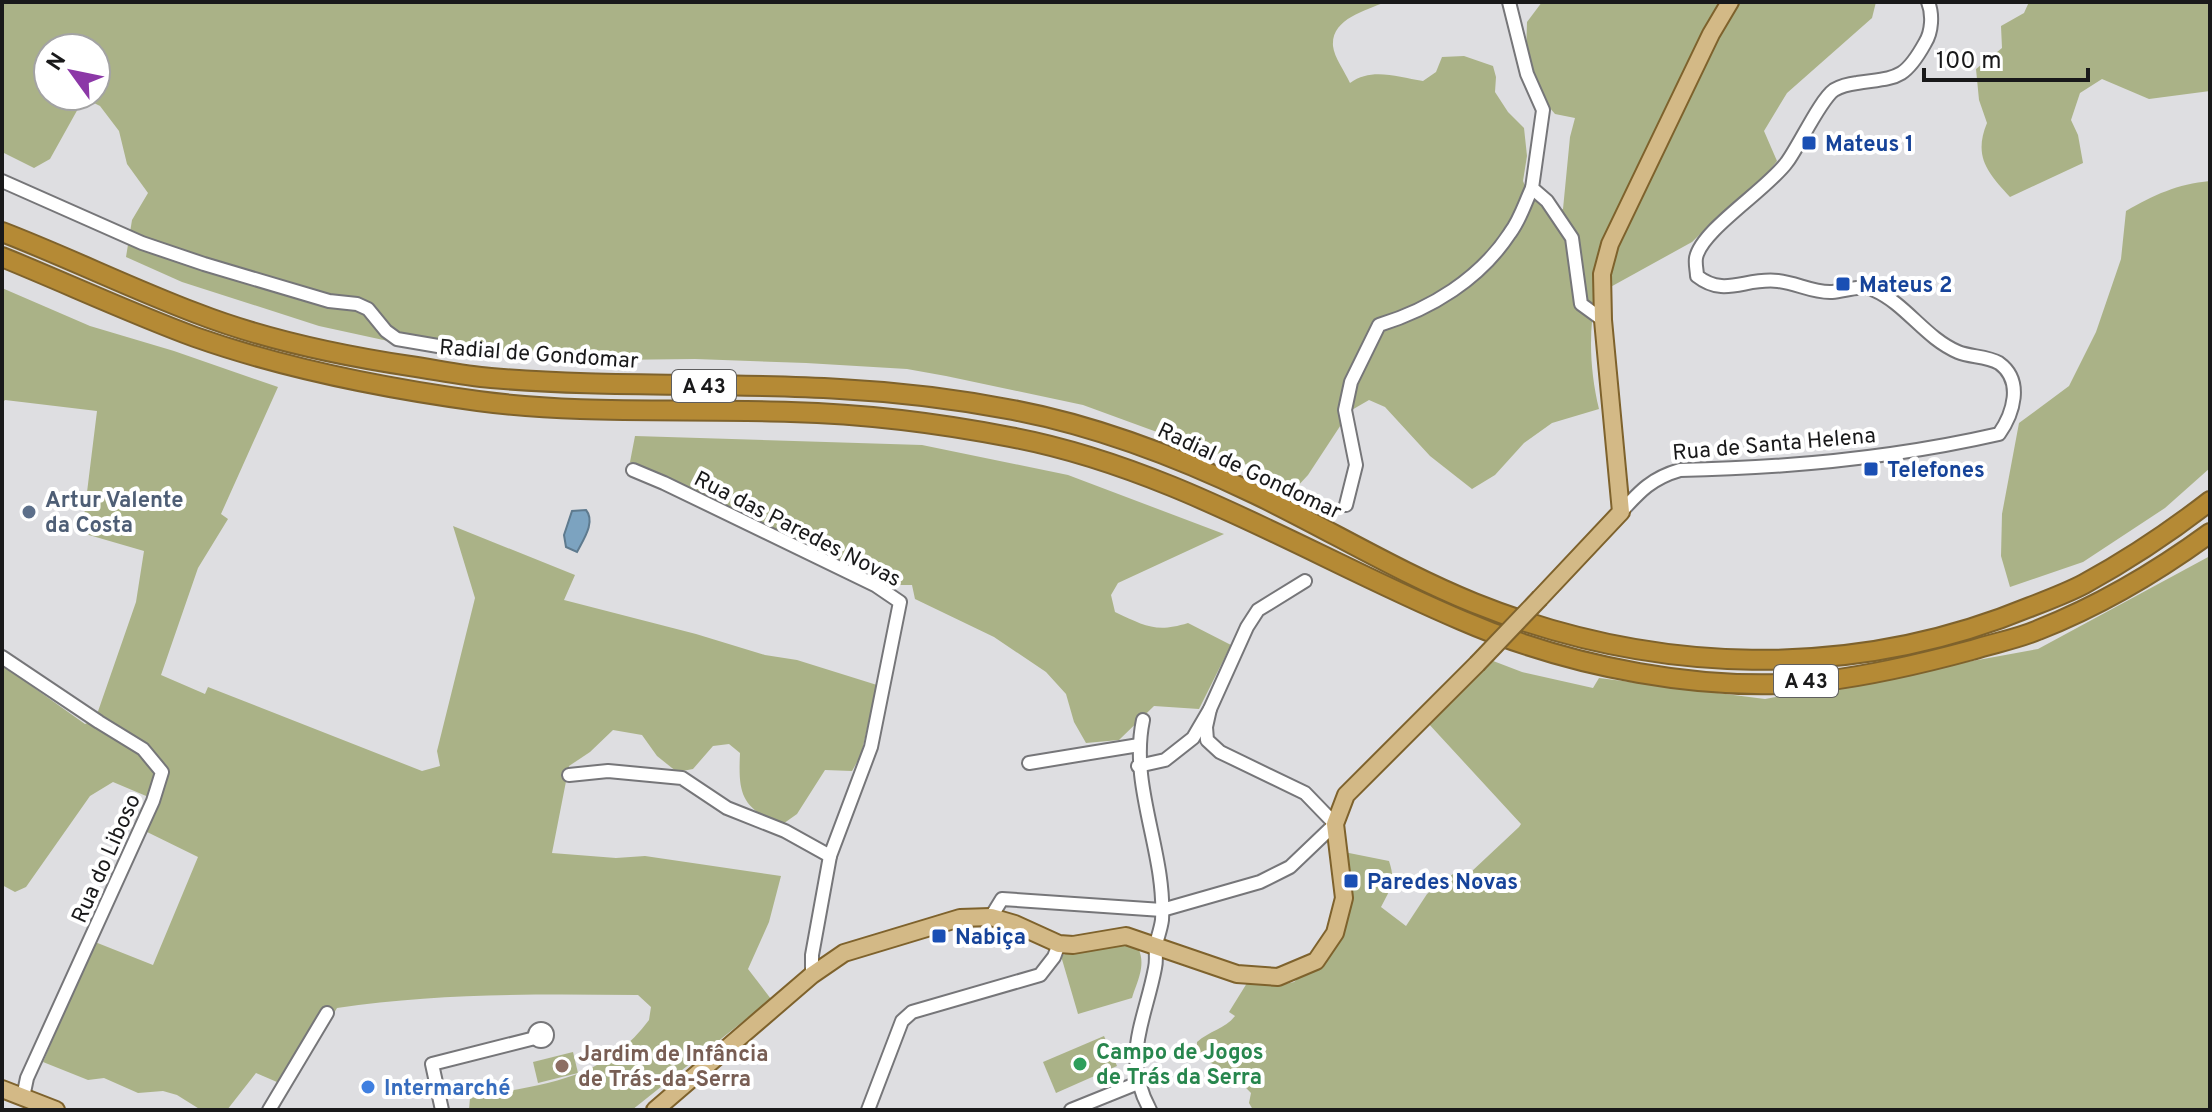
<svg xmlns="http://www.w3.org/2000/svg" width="2212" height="1112" font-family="Overpass,sans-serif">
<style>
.green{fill:#aab287;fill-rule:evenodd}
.water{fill:#7ca3c0;stroke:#5e7a8e;stroke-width:2}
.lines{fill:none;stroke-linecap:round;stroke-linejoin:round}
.minor-casing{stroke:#767679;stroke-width:16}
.major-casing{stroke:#7e622c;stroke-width:20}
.highway-casing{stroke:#7e622c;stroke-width:22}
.minor{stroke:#fff;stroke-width:12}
.major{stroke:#d3b986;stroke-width:16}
.highway{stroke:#b58a35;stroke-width:18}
.major-bridge-casing{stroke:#7e622c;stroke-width:20;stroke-linecap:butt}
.major-bridge{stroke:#d3b986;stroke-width:16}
.transit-dot{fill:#1a4fb4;stroke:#fff;stroke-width:3}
.service-dot{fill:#5c6f8a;stroke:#fff;stroke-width:3}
.leisure-dot{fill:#2e9e5b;stroke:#fff;stroke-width:3}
.education-dot{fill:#8d6e63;stroke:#fff;stroke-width:3}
.shop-dot{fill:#3f7fe0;stroke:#fff;stroke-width:3}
.labels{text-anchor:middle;stroke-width:8;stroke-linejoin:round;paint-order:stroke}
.shield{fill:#fff;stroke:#5e5e5f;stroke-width:2}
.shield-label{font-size:20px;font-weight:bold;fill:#19191a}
.transit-label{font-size:22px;font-weight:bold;fill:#164399;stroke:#fff;text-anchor:start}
.street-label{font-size:22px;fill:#19191a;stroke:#fff}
.service-label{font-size:22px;font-weight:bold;fill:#4e5e75;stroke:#fff;text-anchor:start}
.leisure-label{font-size:22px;font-weight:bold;fill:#27864d;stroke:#fff;text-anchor:start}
.education-label{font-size:22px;font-weight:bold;fill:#785e54;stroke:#fff;text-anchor:start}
.shop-label{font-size:22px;font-weight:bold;fill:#366cbe;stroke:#fff;text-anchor:start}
</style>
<rect width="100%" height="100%" fill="#dedee1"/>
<g class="green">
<path d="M2,2H1385C1365,11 1331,19 1333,46C1334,57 1345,72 1350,83C1372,67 1397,77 1423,81L1436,72L1442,57L1464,56L1493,66L1496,77L1495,92L1508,112L1524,128L1527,156L1523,181L1530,198L1557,210L1563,209L1570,137L1575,118L1555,114L1543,100L1526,55L1527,22L1542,2H1876L1872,18L1787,93L1764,131L1777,161L1757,186L1721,214L1692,242L1596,295C1588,332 1590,372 1599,409L1552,423L1524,443L1495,475L1472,489L1430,456L1385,407L1369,400L1350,411L1308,475L1295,489L1250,466L1083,405L946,376L907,369L806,363L695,359L609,360L434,351L319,326L182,282L126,257L132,220L148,193L127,164L119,131L100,106L84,98L50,159L34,168L2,152ZM48,48H96V96H48Z"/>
<path d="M2029,2H2210V91L2149,99L2102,79L2080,93L2071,120L2078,135L2083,163L2010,197C1988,173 1973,157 1987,123L1979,100L1976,69L2002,48L2001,26L2024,13Z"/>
<path d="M2210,181V468L2165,508L2083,562L2010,587L2001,556L2002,514L2019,423L2069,386L2096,332L2121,259L2126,211C2154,195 2177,184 2210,181Z"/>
<path d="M2,288L90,326L174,351L278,387L221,514L228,519L198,568L161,675L205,694L208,687L422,771L440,766L437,751L475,598L453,526L575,575L564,600L696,634L765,655L797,660L877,685L861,755L852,771L825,770L797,814L780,826C742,806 738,796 740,753L729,744L713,746L693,769L677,772L657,756L642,735L613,730L590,752L569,766L552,853L616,858L645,856L781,876L769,922L748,969L771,999L632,1110H469L470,1098C540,1084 603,1082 649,1020L651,1007L638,995C537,994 436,993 337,1008L315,1045L300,1050L277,1082L256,1073L227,1110H201L177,1095L163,1091L138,1093L104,1078L88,1080L43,1062L95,942L153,965L198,857L143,830L158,801L113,782L90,796L26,887L15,892L2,885V665L85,724L95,720L136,602L144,551L82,533L97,411L5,400L2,403Z"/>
<path d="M635,436L922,445L1068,475L1224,534L1118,583L1111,595L1115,612C1145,626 1156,633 1188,623L1231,645L1199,709L1154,706L1119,740L1086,743L1074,722L1066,694L1046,672L994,637L915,599L912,585H884L707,503L630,462Z"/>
<path d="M2210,556V1110H1253L1249,1103L1251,1093C1236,1076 1217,1065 1197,1056V1042C1209,1031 1225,1029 1235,1016L1229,1012L1247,983L1276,986L1294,982L1341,937L1352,890L1344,852L1389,861C1396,882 1391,888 1381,907L1406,926L1427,894L1453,874L1471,872L1519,827L1521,824L1427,722L1488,659L1522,672L1593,688L1599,678L1765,699L2038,649Z"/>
<path d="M1116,941L1137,946C1147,964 1138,979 1132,998L1078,1014L1061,956L1079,948Z"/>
<polygon points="1104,1036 1117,1066 1056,1093 1043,1062"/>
<polygon points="573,1052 578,1073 538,1083 533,1062"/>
</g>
<path class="water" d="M586,510C596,522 583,540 577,552L566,547L564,535L572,511Z"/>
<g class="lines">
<defs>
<g id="minor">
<polyline points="1509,2 1527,74 1543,110 1532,188 1547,201 1572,238 1581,304 1603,320"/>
<polyline points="2,181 142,243 204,264 329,301 357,304 368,309 386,331 397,339 473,352 486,350"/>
<polyline points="633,470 664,483 875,585 900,602 871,747 830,856 812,955 812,975"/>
<path d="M1346,505L1356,465L1345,410L1351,382L1379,325C1431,309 1480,279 1510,233C1520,220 1525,203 1532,188"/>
<path d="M1621,512C1640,491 1652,478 1680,470C1788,468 1894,458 1999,434C2013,414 2024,381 1999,363C1987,356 1970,357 1958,352C1925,338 1906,304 1874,290C1860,284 1846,291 1832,292C1813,293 1797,283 1778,281C1745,277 1725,298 1697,276C1697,271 1695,264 1696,258C1701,230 1768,189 1787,162C1799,146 1820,100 1834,90C1841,86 1849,84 1857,83C1896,77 1904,81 1925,43C1932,32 1933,14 1928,2"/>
<polyline points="2,657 99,722 143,749 162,772 153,801 27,1078 23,1097"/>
<path d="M1143,720C1129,787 1166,852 1162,920C1161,928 1158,936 1156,944C1155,952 1157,960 1155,968C1145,1021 1121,1057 1150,1110"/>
<polyline points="1029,763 1139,745"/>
<polyline points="1138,766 1165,760 1193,738 1210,709 1247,627 1258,610 1305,581"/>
<polyline points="569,775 608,771 682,778 727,808 785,831 830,856"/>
<polyline points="991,917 1002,899 1162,910 1260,882 1290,867 1335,824 1305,793 1220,752 1207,740 1206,727 1210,709"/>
<circle cx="541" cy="1035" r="6"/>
<polyline points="269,1110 327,1013"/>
<polyline points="442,1110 432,1064 535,1038"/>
<polyline points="868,1110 902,1021 912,1012 1040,975 1054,957 1059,944"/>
<polyline points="1071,1110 1138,1083"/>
</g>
<g id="major">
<polyline points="1540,598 1621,512 1603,320 1602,274 1610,244 1711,34 1730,2"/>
<polyline points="2,1089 56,1110"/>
<polyline points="655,1110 812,975 844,953 960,918 991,917 1015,924 1059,944 1073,945 1126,936 1237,974 1278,977 1316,961 1335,933 1344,898 1335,824 1346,795 1477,664"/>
</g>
<g id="highway">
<path d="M2,232C67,257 130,288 196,313C265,340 337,355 410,366C437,370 464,376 491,378C607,388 724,382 840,389C898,392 956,399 1013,410C1097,426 1178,457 1255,494C1328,529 1398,572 1474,603C1653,675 1851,681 2030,607C2048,600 2067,593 2084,584C2128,560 2170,532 2210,501"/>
<path d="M2,257C66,283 130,313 195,337C286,369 383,388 478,401C582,415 687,408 791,412C865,414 938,423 1010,437C1171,467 1312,557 1461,620C1569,667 1706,694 1824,681C1873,675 1924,663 1972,650C1994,643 2017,639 2038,630C2099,606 2158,571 2210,533"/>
</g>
</defs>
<use href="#minor" class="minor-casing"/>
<use href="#major" class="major-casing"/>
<use href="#highway" class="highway-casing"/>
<use href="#minor" class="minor"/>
<use href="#major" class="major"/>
<use href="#highway" class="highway"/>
<defs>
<polyline id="major-bridge" points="1477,664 1540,598"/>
</defs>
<use href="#major-bridge" class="major-bridge-casing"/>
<use href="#major-bridge" class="major-bridge"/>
</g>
<g class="transit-dot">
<rect x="1801" y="135" width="16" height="16" rx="4"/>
<rect x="1835" y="276" width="16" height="16" rx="4"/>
<rect x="1863" y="461" width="16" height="16" rx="4"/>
<rect x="1343" y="873" width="16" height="16" rx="4"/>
<rect x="931" y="928" width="16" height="16" rx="4"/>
</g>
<circle class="service-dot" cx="29" cy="512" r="8"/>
<circle class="leisure-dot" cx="1080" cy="1064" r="8"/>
<circle class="education-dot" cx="562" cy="1066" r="8"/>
<circle class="shop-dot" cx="368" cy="1087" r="8"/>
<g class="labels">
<g class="shield">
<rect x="672" y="370" width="64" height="32" rx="6"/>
<rect x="1774" y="665" width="64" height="32" rx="6"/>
</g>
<g class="shield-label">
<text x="704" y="393">A 43</text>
<text x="1806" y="688">A 43</text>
</g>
<g class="transit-label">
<text x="1825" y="151">Mateus 1</text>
<text x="1859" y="292">Mateus 2</text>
<text x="1887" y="477">Telefones</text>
<text x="1367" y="889">Paredes Novas</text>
<text x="955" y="944">Nabiça</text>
</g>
<g class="street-label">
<text transform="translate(539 353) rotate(4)" y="8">Radial de Gondomar</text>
<text transform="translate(1774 443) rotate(-5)" y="8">Rua de Santa Helena</text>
<text transform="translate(1250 470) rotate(25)" y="8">Radial de Gondomar</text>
<text transform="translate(798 528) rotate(27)" y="8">Rua das Paredes Novas</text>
<text transform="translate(105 858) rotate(-66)" y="8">Rua do Liboso</text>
</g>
<g class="service-label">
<text x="45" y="507">Artur Valente<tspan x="45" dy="25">da Costa</tspan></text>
</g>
<g class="leisure-label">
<text x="1096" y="1059">Campo de Jogos<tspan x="1096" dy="25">de Trás da Serra</tspan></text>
</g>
<g class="education-label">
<text x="578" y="1061">Jardim de Infância<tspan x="578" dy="25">de Trás-da-Serra</tspan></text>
</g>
<g class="shop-label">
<text x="384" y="1095">Intermarché</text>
</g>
</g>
<rect width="2212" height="1112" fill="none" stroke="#19191a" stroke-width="8"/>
<g transform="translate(72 72) rotate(303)"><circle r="38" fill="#ffffff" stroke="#a3a3a3" stroke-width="2"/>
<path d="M0-6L14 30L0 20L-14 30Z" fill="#8c38a7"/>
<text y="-12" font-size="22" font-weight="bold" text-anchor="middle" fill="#19191a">N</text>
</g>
<path d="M1924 68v12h164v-12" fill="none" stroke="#19191a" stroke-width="4"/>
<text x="1936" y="68" font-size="24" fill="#19191a" stroke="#ffffff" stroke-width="6" paint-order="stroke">100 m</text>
</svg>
